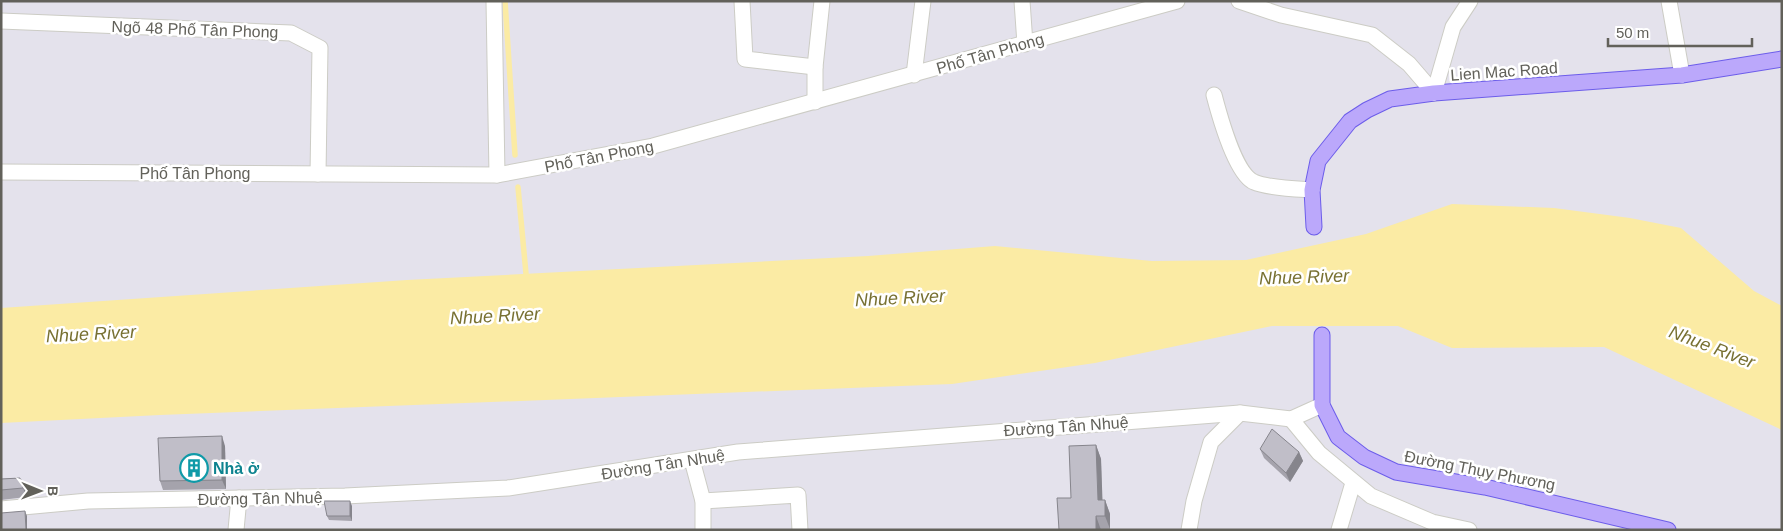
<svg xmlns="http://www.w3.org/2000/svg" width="1783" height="531" font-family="Arial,sans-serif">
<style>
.water{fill:#fbeba4}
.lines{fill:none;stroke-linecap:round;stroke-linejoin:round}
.stream{stroke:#fbeba4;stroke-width:5.5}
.minor-casing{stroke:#ccccc5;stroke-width:17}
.major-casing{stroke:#6c5dea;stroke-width:17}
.minor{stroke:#fff;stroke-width:15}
.major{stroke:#bba8fb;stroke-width:15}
.wall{fill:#a5a3ac}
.shaded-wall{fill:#86858c}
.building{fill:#c0bec8;stroke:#86858c}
.labels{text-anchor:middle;stroke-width:5;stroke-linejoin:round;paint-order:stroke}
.street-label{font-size:16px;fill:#62615a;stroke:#fff}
.culture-label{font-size:16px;font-weight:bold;fill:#0d838f;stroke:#fff;text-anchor:start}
.water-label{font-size:18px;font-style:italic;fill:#787132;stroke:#fff}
</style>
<rect width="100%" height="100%" fill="#e4e2ec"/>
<polygon class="water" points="1452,204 1554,208 1630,218 1681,228 1754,291 1782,306 1782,430 1604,347 1452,348 1398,326 1272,326 1095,363 952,384 160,415 1,423 1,308 407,280 868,256 995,246 1152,261 1246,260 1366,234"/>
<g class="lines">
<g class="stream">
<polyline points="505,1 515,155"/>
<polyline points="518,187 526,274"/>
</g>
<defs>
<g id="minor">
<polyline points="494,1 497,175"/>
<polyline points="742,1 745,59 815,67"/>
<polyline points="1022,1 1025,44"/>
<polyline points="1239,1 1281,15 1372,35 1409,64 1434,93"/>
<polyline points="1669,1 1682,75"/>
<polyline points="1,21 291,33 320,48 318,174"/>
<polyline points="914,75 923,1"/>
<polyline points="1434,93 1453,27 1470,1"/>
<path d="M1214,95C1219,114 1235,174 1254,182C1267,188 1297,189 1312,190"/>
<polyline points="815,102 815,67 822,1"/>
<polyline points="1,172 497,175 653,146 1177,1"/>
<polyline points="1291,419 1319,453 1371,496 1432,522 1469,530"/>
<polyline points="692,460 703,501 703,530"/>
<polyline points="703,501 798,495 800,530"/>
<polyline points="1,509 88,501 345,496 508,488 738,452 1240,413 1291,419 1322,405"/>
<polyline points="236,530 239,498"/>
<polyline points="1189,530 1194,501 1211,442 1240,413"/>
<polyline points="1339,530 1353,483"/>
</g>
<g id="major">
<polyline points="1314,227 1312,190 1318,161 1350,121 1367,110 1390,99 1434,93 1682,75 1782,59"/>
<polyline points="1322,335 1322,405 1338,437 1364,457 1396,472 1485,487 1668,530"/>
</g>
</defs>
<use href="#minor" class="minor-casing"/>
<use href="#major" class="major-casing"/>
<use href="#minor" class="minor"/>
<use href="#major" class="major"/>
</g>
<g class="wall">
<polygon points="1096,445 1101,459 1102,500 1105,500 1110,514 1110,529 1101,530 1071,498"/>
<polygon points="225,446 226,489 163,490 160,481"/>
<polygon points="1260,449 1299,452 1303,461 1290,482 1264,458"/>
<polygon points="20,478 21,480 22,480 26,489 26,497 1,500 1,479"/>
<polygon points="352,506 352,521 329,520 327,516"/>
</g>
<g class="shaded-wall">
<polygon points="222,436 225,446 226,489 222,480"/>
<polygon points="1096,445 1101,459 1103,514 1098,500"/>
<polygon points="1299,452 1303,461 1290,482 1286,473"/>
<polygon points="20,478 22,484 22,480 26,489 26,497"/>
<polygon points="1105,500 1110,514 1110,529 1105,516"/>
<polygon points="350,501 352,506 352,521 350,516"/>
<polygon points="25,511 27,516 27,530 26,530"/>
<polygon points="1096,516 1101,530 1096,530"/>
</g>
<g class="building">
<polygon points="1272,429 1299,452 1286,473 1260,449"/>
<polygon points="222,436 222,480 160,481 158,438"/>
<polygon points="1096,445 1098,500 1105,500 1105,516 1096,516 1096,530 1059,530 1057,498 1071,498 1069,446"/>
<polygon points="20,478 20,480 22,480 23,488 1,490 1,479"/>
<polygon points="324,501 350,501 350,516 327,516"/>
<polygon points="25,511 26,530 1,530 1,513"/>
</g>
<defs>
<symbol id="building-ring" viewBox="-11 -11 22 22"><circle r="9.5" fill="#fff" stroke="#0f9aa8" stroke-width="1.5"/><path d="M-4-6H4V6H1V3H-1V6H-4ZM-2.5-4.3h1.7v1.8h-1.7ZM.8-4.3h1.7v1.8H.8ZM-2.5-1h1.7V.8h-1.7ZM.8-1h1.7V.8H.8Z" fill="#0f9aa8"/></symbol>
</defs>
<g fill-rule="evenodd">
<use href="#building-ring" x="178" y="452" width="32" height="32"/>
</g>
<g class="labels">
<g class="street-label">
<text transform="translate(195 29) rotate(2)" y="6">Ngõ 48 Phố Tân Phong</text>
<text transform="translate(990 53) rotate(-16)" y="6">Phố Tân Phong</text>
<text transform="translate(1504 71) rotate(-4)" y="6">Lien Mac Road</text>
<text transform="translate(599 156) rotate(-11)" y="6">Phố Tân Phong</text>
<text x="195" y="179">Phố Tân Phong</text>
<text transform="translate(1066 426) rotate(-4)" y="6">Đường Tân Nhuệ</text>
<text transform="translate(663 464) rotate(-9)" y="6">Đường Tân Nhuệ</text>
<text transform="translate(1480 470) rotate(11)" y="6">Đường Thụy Phương</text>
<text transform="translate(260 498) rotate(-1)" y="6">Đường Tân Nhuệ</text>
</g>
<g class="culture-label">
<text x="213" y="474">Nhà ở</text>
</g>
<g class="water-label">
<text transform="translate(1304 277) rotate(-2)" y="6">Nhue River</text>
<text transform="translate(900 298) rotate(-3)" y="6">Nhue River</text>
<text transform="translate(495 316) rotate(-3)" y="6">Nhue River</text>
<text transform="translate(91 334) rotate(-3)" y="6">Nhue River</text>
<text transform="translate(1712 347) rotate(21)" y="6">Nhue River</text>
</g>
</g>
<rect width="1783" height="531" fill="none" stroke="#62615a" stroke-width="5"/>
<g transform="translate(40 491) rotate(91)" stroke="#ffffff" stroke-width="4" paint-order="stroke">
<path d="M0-4L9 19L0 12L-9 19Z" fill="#62615a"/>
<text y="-8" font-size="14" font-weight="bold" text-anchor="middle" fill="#62615a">B</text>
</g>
<path d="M1608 38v8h144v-8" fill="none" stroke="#62615a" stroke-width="2.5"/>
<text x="1616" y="38" font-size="15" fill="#62615a" stroke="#ffffff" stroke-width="4" paint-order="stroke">50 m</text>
</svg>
